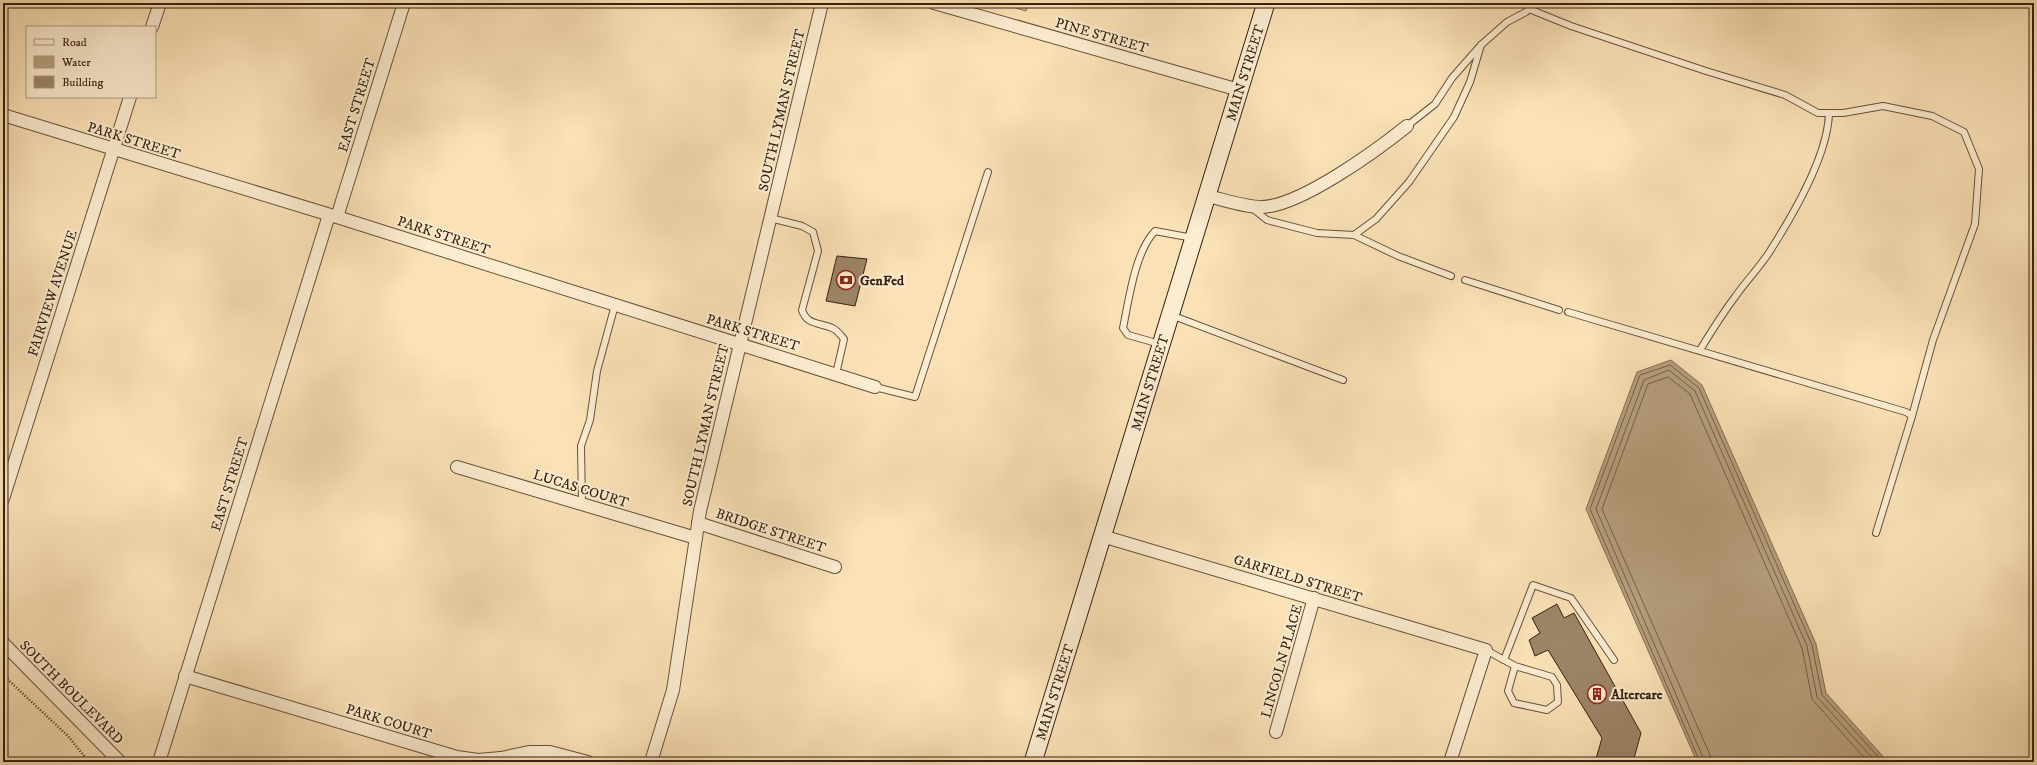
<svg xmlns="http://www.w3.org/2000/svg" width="2037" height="765" font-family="'IM FELL DW Pica',serif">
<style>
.green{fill:#d9c19a;stroke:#887156}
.water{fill:#b7a07e;stroke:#836d52}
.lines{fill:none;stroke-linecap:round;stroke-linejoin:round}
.shore{stroke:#766048;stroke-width:1}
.building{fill:#9c8567;stroke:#362111}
.service-casing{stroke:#67513a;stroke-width:8}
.minor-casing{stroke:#67513a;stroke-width:14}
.secondary-casing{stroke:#362111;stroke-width:19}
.path{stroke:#362111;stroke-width:2.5;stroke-dasharray:1 2;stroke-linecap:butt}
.service{stroke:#fcecd0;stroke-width:6}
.minor{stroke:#fcecd0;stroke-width:12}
.secondary{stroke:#fcecd0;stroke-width:17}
.labels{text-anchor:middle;stroke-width:4;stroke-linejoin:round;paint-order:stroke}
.street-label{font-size:14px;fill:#362111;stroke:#fcecd0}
.poi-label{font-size:14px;font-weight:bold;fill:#362111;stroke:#fcecd0;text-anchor:start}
</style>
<rect width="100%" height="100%" fill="#fae2b6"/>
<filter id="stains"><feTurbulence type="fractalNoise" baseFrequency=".005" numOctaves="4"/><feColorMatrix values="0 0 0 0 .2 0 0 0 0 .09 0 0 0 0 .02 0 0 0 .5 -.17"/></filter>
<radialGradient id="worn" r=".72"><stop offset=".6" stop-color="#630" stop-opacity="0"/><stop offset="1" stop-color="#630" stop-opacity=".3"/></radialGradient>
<polygon class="green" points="999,3 1028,3 1026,11"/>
<polygon class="water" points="1671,360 1702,385 1816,644 1826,693 1888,762 1697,762 1586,509 1637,372"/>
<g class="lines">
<g class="shore">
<polyline points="1700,762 1590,509 1640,375 1670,365 1699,388 1812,645 1822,695 1883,762"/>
<polyline points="1705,762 1596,509 1644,380 1669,370 1695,391 1807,646 1817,697 1876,762"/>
<polyline points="1711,762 1710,755 1602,509 1648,384 1668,377 1690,394 1802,648 1812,699 1868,762"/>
</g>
</g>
<g class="building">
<polygon points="837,256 867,259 855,306 826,301"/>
<polygon points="1557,604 1564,618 1574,613 1641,733 1633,762 1595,762 1602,738 1548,650 1535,656 1529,640 1540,633 1532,618"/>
</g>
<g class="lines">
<defs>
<g id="service">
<polyline points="1529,9 1571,26 1706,71 1785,95 1818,113 1843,113 1883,106 1932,116 1964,132 1979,169 1975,224 1933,340 1912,416"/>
<polyline points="1407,126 1435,104 1452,78 1481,45 1507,22 1526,12 1535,3"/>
<polyline points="1252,208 1267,220 1317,233 1354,235 1376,219 1409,182 1454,117 1470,82 1481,45"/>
<path d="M770,218L802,226L813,232L818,251L802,310C807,326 821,322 834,329C838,331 841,336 844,339L836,374"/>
<polyline points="1354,235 1398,256 1451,276"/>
<polyline points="1465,280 1559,310"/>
<polyline points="1568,312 1906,412 1912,416 1876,533"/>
<polyline points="1171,315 1343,380"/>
<path d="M1160,344L1128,335L1123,328C1129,299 1135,252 1155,231L1193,238"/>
<path d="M1700,350C1711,332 1722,314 1735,297C1746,281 1760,267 1770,251C1793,215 1828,156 1829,113"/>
<polyline points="875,387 915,397 988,172"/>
<polyline points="582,503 581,446 590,420 597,371 615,305"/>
<polyline points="1486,650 1515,666 1508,691 1514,703 1547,710 1558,702 1557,685 1552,677 1515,666"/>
<polyline points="1504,660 1533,585 1571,598 1614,660"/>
</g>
<g id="minor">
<polyline points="934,3 1239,90"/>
<polyline points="152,27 160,3"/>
<polyline points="3,115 337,217 875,387"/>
<path d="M1208,196C1225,200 1244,207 1262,207C1300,206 1376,151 1407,126"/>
<polyline points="337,217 404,3"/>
<polyline points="457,467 696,538"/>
<polyline points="3,499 130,97"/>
<polyline points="698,523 835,567"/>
<polyline points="1102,536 1486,650 1450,762"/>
<polyline points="3,643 120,762"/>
<polyline points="185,676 457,757 478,760 501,758 529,752 550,752 588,762"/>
<polyline points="1276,732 1314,598"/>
<polyline points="159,762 329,215"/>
<polyline points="651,762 673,690 700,511 822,3"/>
</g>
<g id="secondary">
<path id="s1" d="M1033,762L1266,3"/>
</g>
</defs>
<use href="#service" class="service-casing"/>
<use href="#minor" class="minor-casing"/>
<use href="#secondary" class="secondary-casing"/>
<polyline class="path" points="3,675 68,736 89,762"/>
<use href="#service" class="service"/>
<use href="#minor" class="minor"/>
<use href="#secondary" class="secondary"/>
</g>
<defs>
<symbol id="bank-ring" viewBox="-11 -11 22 22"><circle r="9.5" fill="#fcecd0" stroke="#8f2418" stroke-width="1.5"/><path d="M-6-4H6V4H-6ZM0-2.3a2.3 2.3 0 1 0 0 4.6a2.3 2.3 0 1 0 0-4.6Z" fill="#8f2418"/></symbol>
<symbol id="building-ring" viewBox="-11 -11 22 22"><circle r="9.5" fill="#fcecd0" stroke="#8f2418" stroke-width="1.5"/><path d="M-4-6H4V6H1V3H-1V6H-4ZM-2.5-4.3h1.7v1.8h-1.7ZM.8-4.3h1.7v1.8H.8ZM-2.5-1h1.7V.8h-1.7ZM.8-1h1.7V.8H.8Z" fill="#8f2418"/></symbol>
</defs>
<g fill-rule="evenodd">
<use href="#bank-ring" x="835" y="269" width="22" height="22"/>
<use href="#building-ring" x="1586" y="683" width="22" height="22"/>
</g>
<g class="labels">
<g class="street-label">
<text transform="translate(1102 35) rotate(16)" y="5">PINE STREET</text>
<text dy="5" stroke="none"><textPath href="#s1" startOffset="721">MAIN STREET</textPath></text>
<text transform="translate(356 105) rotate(-73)" y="5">EAST STREET</text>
<text transform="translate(781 110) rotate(-77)" y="5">SOUTH LYMAN STREET</text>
<text transform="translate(134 140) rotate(17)" y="5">PARK STREET</text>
<text transform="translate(444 235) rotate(18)" y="5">PARK STREET</text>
<text transform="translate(52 293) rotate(-72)" y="5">FAIRVIEW AVENUE</text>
<text transform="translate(753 332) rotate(17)" y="5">PARK STREET</text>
<text dy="5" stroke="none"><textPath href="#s1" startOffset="397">MAIN STREET</textPath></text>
<text transform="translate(705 425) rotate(-77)" y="5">SOUTH LYMAN STREET</text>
<text transform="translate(229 484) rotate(-73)" y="5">EAST STREET</text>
<text transform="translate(581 488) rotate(17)" y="5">LUCAS COURT</text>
<text transform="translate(771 530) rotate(18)" y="5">BRIDGE STREET</text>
<text transform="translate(1298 578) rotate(17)" y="5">GARFIELD STREET</text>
<text transform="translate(1281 661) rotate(-74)" y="5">LINCOLN PLACE</text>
<text transform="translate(72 692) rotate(45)" y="5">SOUTH BOULEVARD</text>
<text dy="5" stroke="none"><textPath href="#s1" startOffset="73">MAIN STREET</textPath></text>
<text transform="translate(389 721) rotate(17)" y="5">PARK COURT</text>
</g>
<g class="poi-label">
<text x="860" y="285">GenFed</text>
<text x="1611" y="699">Altercare</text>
</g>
</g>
<rect width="2037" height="765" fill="none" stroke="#fae2b6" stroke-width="16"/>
<rect x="4" y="4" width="2029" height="757" fill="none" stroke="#362111" stroke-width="2"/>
<rect x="8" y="8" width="2021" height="749" fill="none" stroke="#362111"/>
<rect x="26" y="26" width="130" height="72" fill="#fcecd0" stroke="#ad9b84"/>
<rect x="34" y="39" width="20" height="6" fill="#fcecd0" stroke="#ad9b84"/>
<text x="62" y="46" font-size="12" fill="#362111">Road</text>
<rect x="34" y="56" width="20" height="12" fill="#b7a07e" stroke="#ad9b84"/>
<text x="62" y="66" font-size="12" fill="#362111">Water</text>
<rect x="34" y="76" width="20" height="12" fill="#9c8567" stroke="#ad9b84"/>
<text x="62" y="86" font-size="12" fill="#362111">Building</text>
<rect width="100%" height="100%" filter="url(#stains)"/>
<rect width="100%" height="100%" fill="url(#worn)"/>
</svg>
